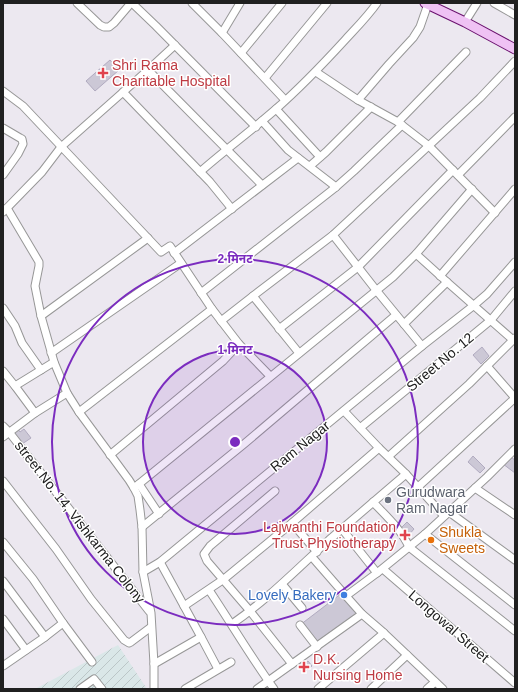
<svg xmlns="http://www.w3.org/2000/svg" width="518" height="692" font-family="Arial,'Noto Sans Devanagari',sans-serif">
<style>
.industrial{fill:url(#industrial-furrows)}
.building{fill:#ccc8d6;stroke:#b1abc0}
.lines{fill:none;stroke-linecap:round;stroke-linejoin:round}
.street-casing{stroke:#979797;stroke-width:9}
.secondary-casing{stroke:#6a106e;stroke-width:11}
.street{stroke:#fff;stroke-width:7}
.secondary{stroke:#efc2f4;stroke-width:9}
.ring{fill:none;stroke:#7b2cbf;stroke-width:2}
.health-dot{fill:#e0444e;stroke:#fff;stroke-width:1.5}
.worship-dot{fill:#6b7280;stroke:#fff;stroke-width:1.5}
.food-dot{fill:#e8710a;stroke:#fff;stroke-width:1.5}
.shop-dot{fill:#3f7fe0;stroke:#fff;stroke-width:1.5}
.labels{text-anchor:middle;stroke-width:3;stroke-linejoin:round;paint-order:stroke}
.health-label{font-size:14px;fill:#be3a42;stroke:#fff;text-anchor:start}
.street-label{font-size:14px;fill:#202020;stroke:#fff}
.worship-label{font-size:14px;fill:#5b616d;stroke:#fff;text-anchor:start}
.food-label{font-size:14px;fill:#c56008;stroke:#fff;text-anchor:start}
.shop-label{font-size:14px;fill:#366cbe;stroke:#fff;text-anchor:end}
.centre{fill:#7b2cbf;stroke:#fff;stroke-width:2}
.ring-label{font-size:12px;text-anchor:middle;font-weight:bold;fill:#7b2cbf;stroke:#fff;stroke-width:3;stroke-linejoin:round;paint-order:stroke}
</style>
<defs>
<pattern id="industrial-furrows" width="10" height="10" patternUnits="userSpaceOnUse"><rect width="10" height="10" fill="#dae7e8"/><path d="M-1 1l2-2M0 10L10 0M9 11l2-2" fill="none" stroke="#bbc6c7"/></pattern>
</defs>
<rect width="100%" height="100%" fill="#ece8f0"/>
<polygon class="industrial" points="118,645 147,689 35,689"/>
<g class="building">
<polygon points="110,60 119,70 95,91 86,81"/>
<polygon points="482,347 489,356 481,364 473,355"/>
<polygon points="18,429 20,432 24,429 31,438 22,444 13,432"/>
<polygon points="473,456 485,468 480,473 468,462"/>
<polygon points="509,456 515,460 515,473 503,464"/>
<polygon points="407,522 414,529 408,536 400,529"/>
<polygon points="342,594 362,614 317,644 300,625 338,596"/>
<polygon points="301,659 304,664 308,661 312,666 304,672 297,661"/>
</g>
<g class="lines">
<defs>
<g id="street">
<polyline points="77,3 100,25 104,27 109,27 114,23 131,3"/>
<polyline points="132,3 156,26 256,127"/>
<polyline points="192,3 222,33 285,100"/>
<polyline points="494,3 515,15"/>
<polyline points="465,22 477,3"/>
<polyline points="222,33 240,3"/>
<polyline points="241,53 282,3"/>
<polyline points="148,70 262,185"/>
<polyline points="316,72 358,100 398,122 429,146 495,213"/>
<polyline points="265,78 327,3"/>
<polyline points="3,91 23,106 161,252 170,246 212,309 239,344 270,376"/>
<polyline points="123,92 210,182 232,209"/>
<polyline points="358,100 389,64 413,38 420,27 428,4"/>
<polyline points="276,109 320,157"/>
<polyline points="262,121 288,150 336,187"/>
<polyline points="398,122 466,52"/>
<polyline points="3,128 20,138 22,139 23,144 18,154 3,175"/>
<polyline points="310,166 326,152 371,107"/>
<path d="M200,172C225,150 251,131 276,109C300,88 323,64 345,40C356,28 368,16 377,3"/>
<polyline points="458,175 515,117"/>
<polyline points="7,208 39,262 39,266 35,286 41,316 54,362 67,393 79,412 129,480 134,488 138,496 140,510 142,527 143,572 151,613 154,664 154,689"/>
<polyline points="3,212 42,172 61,147 148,70 175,45"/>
<polyline points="333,235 376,290 422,346"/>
<polyline points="174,253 298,158"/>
<polyline points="416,254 447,282 513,340"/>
<polyline points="440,276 515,189"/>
<polyline points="201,293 336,187 354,171 402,125"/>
<polyline points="253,296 299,353"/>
<polyline points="3,308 15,326 22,343 41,370"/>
<polyline points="41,316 148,238"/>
<polyline points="221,321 253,296 333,235 480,98 515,61"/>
<polyline points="404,324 447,282"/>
<polyline points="279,329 358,267 453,170"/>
<polyline points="51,353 181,263"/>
<polyline points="3,371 15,386 35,413"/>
<polyline points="15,386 54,362"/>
<polyline points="344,411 379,448 406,474 444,516"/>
<polyline points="79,412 212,309"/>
<polyline points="3,426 9,432 149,611"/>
<polyline points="360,428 491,320 515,291"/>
<polyline points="3,437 35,413 67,393"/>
<polyline points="110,455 223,361 239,344"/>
<polyline points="389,456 469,384 515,338"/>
<polyline points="3,481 56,549 91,599 124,640 129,643 131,642 151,627"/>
<polyline points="139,484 159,514"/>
<polyline points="418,487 515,398 487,366"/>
<polyline points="134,488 393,277 416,254 472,189"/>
<polyline points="475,488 515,515"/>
<polyline points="275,491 210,546 204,554 207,561 250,611 292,664"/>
<path d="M373,502C386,516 401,529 409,547L515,631"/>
<polyline points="449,512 515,560"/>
<polyline points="292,523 317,552"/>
<polyline points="142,527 244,444 396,315"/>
<polyline points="342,529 377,573"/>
<polyline points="425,534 515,605"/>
<polyline points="3,542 33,579 63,623 92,662"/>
<polyline points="312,557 346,596"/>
<polyline points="383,569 515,683"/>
<polyline points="143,572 160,562 422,346 473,306 487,294 515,262"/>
<polyline points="3,581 45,637"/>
<polyline points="282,584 302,608"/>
<path d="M209,590C231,623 251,657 274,689"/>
<polyline points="184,606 224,579 292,523 379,448"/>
<polyline points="3,619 26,650"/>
<path d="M232,624C268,599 297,569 329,540C355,518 380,496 406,474"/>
<polyline points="300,625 317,647"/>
<polyline points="201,637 218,669"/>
<polyline points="154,664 201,637 160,562"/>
<polyline points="3,666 45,637 63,623"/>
<polyline points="80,689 94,679 102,689"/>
<polyline points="185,689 231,662"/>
<polyline points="257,689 362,614"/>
<polyline points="318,689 384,633"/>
<polyline points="371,689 407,655"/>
<polyline points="427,689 435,682"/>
<polyline points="443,689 384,633 362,614 346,596 377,573 425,534 487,477 515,449"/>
</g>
<polyline id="secondary" points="425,3 465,22 515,49"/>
</defs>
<use href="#street" class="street-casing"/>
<use href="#secondary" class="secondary-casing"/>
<use href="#street" class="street"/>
<use href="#secondary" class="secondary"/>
</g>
<circle cx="235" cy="442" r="92" fill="#7b2cbf" fill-opacity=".12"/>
<g class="ring">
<circle cx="235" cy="442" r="92"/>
<circle cx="235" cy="442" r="183"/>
</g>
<g class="health-dot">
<path d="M101 67h4v4h4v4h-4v4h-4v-4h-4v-4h4z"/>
<path d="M403 529h4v4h4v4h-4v4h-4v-4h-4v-4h4z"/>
<path d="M302 661h4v4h4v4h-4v4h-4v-4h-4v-4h4z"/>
</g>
<circle class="worship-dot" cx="388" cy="500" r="4"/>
<circle class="food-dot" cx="431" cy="540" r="4"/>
<circle class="shop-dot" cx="344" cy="595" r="4"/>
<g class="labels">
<g class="health-label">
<text x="112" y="70">Shri Rama<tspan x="112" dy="16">Charitable Hospital</tspan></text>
<text x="396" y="532" text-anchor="end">Lajwanthi Foundation<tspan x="396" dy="16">Trust Physiotherapy</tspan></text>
<text x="313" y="664">D.K.<tspan x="313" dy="16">Nursing Home</tspan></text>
</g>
<g class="street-label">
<text transform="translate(440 362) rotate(-40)" y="5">Street No. 12</text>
<text transform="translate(300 446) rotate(-39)" y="5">Ram Nagar</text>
<text transform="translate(80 522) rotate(52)" y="5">street No. 14, Vishkarma Colony</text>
<text transform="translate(449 626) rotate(41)" y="5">Longowal Street</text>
</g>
<g class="worship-label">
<text x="396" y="497">Gurudwara<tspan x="396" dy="16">Ram Nagar</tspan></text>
</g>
<g class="food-label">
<text x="439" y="537">Shukla<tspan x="439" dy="16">Sweets</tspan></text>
</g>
<g class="shop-label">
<text x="336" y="600">Lovely Bakery</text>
</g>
</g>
<circle cx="235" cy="442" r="6" class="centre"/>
<g class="ring-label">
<text x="235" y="263">2 मिनट</text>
<text x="235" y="354">1 मिनट</text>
</g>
<rect width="518" height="692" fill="none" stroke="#202020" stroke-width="8"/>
</svg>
